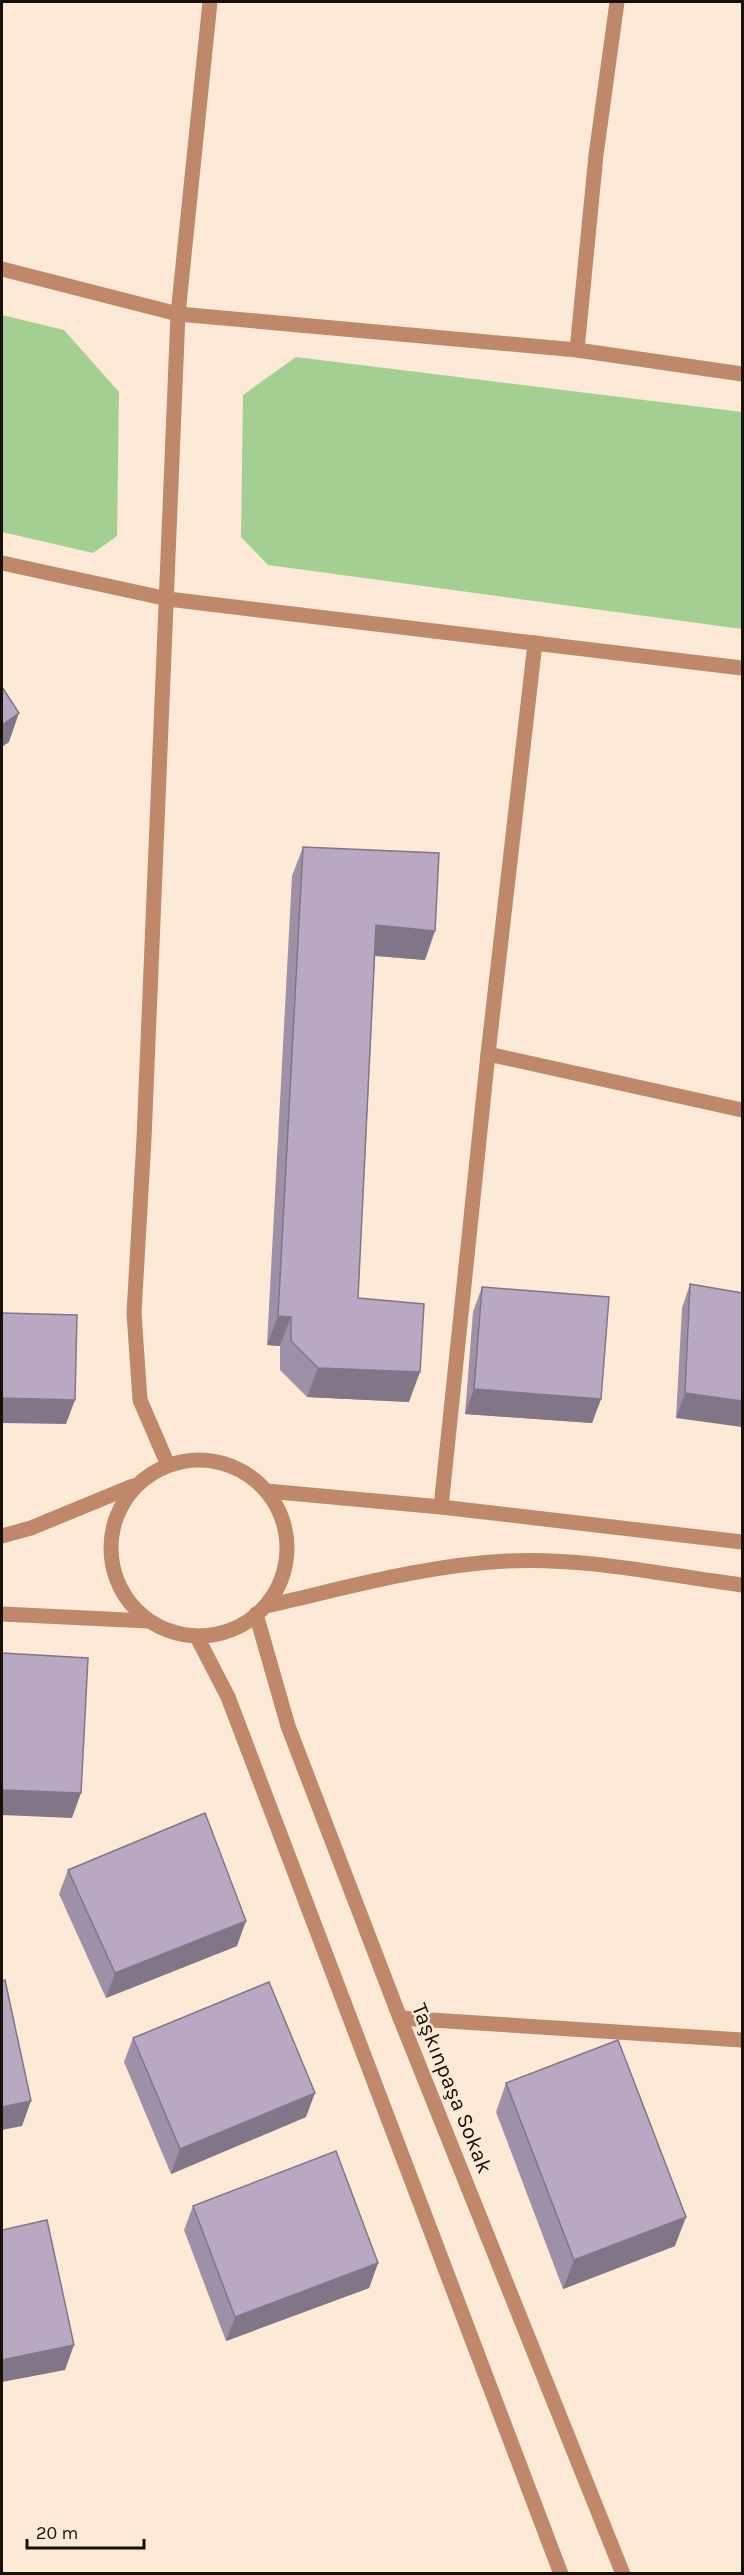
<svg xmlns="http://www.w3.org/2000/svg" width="744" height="2575" font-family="Karla,sans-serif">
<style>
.green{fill:#a3d092}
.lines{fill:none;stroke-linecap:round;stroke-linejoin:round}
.minor{stroke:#bf886b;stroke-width:15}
.wall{fill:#9e90a7}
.shaded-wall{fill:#817688}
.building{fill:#b8a8c2;stroke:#817688;stroke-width:1.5}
.labels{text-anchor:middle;stroke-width:5;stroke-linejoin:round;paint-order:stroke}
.street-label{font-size:22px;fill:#171008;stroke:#fcead7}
</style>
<rect width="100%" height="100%" fill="#fcead7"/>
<g class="green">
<polygon points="2,315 64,330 119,392 117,536 93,553 2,532"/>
<polygon points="296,357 742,412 742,629 268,565 241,537 243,395"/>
</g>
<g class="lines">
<g class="minor">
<polyline points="2,269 178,314 577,350 742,374"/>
<polyline points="577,350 596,155 617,2"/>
<polyline points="2,563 168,599 742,668"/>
<polyline points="488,1054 742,1110"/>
<circle cx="199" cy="1548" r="88"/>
<polyline points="168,1465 140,1400 134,1313 144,1139 178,314 210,2"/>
<polyline points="267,1491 441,1507 742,1542"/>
<polyline points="441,1507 488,1054 535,643"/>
<polyline points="2,1536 31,1528 133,1486"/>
<path d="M266,1606C346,1588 426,1565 507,1561C585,1557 665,1575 742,1585"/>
<polyline points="2,1614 148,1621"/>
<polyline points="256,1614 288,1726 400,2018 623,2574"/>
<polyline points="197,1637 228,1697 561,2574"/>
<polyline points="400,2018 742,2040"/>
</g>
</g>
<g class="wall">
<polygon points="303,847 425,960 375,956 358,1298 409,1402 307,1397 280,1370 280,1346 267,1345 292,876"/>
<polygon points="690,1284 742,1293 676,1418 682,1308"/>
<polygon points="482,1287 601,1399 592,1423 465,1414 473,1312"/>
<polygon points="68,1870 237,1946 106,1998 59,1894"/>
<polygon points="133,2038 306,2117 171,2174 124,2062"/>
<polygon points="506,2083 675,2246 563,2289 496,2112"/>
<polygon points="193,2206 378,2263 369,2288 226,2341 184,2230"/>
</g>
<g class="shaded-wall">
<polygon points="19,713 9,742 2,747 2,725"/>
<polygon points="376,925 435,931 425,960 366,955"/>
<polygon points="278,1316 291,1317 280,1346 267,1345"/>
<polygon points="318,1368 420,1372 409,1402 307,1397"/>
<polygon points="474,1389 601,1399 592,1423 465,1414"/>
<polygon points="685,1393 742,1401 742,1427 676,1418"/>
<polygon points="2,1398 75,1400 66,1424 2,1423"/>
<polygon points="2,1790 81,1793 72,1818 2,1815"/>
<polygon points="246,1921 237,1946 106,1998 115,1973"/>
<polygon points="315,2093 306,2117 171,2174 180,2149"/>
<polygon points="31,2101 22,2126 2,2130 2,2107"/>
<polygon points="686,2217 675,2246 563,2289 574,2260"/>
<polygon points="378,2263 369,2288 226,2341 235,2317"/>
<polygon points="74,2345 65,2370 2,2382 2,2360"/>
</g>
<g class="building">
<polygon points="2,687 19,713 2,725"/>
<polygon points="303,847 439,853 435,931 376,925 358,1298 424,1304 420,1372 318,1368 291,1341 291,1317 278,1316"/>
<polygon points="690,1284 742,1293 742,1401 685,1393"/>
<polygon points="482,1287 609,1297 601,1399 474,1389"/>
<polygon points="2,1313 77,1315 75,1400 2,1398"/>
<polygon points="2,1653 88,1658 81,1793 2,1790"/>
<polygon points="205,1813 246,1921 115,1973 68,1870"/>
<polygon points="5,1980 31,2101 2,2107 2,1981"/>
<polygon points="269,1982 315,2093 180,2149 133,2038"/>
<polygon points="618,2040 686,2217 574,2260 506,2083"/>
<polygon points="336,2151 378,2263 235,2317 193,2206"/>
<polygon points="47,2220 74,2345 2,2360 2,2230"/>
</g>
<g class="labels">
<g class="street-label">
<text transform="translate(453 2088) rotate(68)" y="8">Taşkınpaşa Sokak</text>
</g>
</g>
<rect width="744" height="2575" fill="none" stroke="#171008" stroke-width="6"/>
<path d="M27 2539v9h117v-9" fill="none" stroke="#171008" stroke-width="3"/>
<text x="36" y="2539" font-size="18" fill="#171008" stroke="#fcead7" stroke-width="4.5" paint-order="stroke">20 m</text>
</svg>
